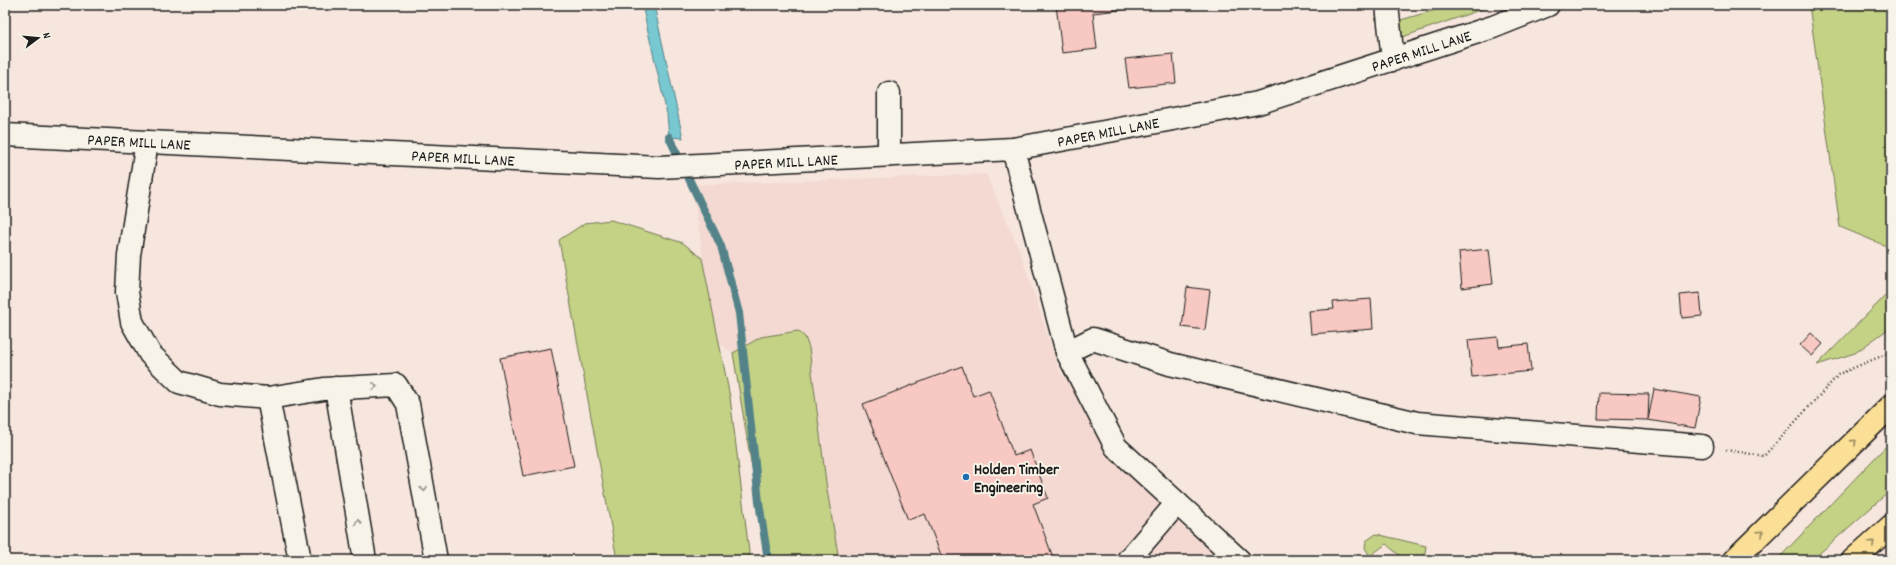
<svg xmlns="http://www.w3.org/2000/svg" width="1896" height="565" font-family="Dekko,sans-serif">
<style>
.built{fill:#f3d9d1}
.green{fill:#c4d286;stroke:#707751}
.water{fill:#78c8d1;stroke:#538389}
.lines{fill:none;stroke-linecap:round;stroke-linejoin:round}
.stream{stroke:#538389;stroke-width:8}
.building{fill:#f8c8c2;stroke:#1c1c1c}
.minor-casing{stroke:#1c1c1c;stroke-width:25}
.highway-casing{stroke:#1c1c1c;stroke-width:25}
.path{stroke:#1c1c1c;stroke-width:2.5;stroke-dasharray:1 3;stroke-linecap:butt}
.minor{stroke:#f7f3e8;stroke-width:22}
.highway{stroke:#fbdf96;stroke-width:22}
.oneway{stroke:#94928c}
.oneway2{stroke:#97875f}
.poi-dot{fill:#1f6fb2;stroke:#f7f3e8;stroke-width:1.5}
.labels{text-anchor:middle;stroke-width:4;stroke-linejoin:round;paint-order:stroke}
.street-label{font-size:16px;fill:#1c1c1c;stroke:#f7f3e8}
.poi-label{font-size:16px;font-weight:bold;fill:#1c1c1c;stroke:#f7f3e8;text-anchor:start}
</style>
<rect width="100%" height="100%" fill="#f7e6dd"/>
<filter id="ink" filterUnits="userSpaceOnUse"><feTurbulence type="fractalNoise" baseFrequency=".025" numOctaves="2"/><feDisplacementMap in="SourceGraphic" scale="8" xChannelSelector="R" yChannelSelector="G"/><feConvolveMatrix kernelMatrix="1 2 1 2 8 2 1 2 1" color-interpolation-filters="sRGB"/></filter>
<g filter="url(#ink)">
<polygon class="built" points="986,174 1021,254 1059,370 1167,514 1225,560 839,560 827,490 809,348 805,337 761,337 733,353 716,341 692,185"/>
<g class="green">
<polygon points="1453,5 1494,5 1394,40 1374,18 1397,21"/>
<polygon points="1809,5 1891,5 1891,248 1840,227"/>
<polygon points="611,220 683,243 702,258 730,397 750,560 617,560 559,240 585,223"/>
<polygon points="1891,290 1891,327 1855,353 1817,365"/>
<polygon points="798,331 805,337 809,348 827,490 839,560 767,560 733,353 761,337"/>
<polygon points="1891,441 1891,490 1812,560 1777,560"/>
<polygon points="1376,534 1426,546 1424,560 1405,560 1386,544 1370,556 1365,548 1366,541"/>
</g>
<polygon class="water" points="642,5 654,5 683,138 669,137 667,114"/>
<g class="lines">
<polyline class="stream" points="669,137 721,246 739,313 759,502 768,560"/>
</g>
<g class="building">
<polygon points="1056,5 1146,5 1146,7 1093,13 1097,49 1062,53"/>
<polygon points="1173,54 1176,83 1129,88 1125,59"/>
<polygon points="1489,249 1493,284 1462,288 1459,252"/>
<polygon points="1187,287 1210,290 1205,330 1182,327"/>
<polygon points="1700,293 1702,316 1682,318 1680,295"/>
<polygon points="1371,299 1373,329 1311,334 1309,311 1334,309 1333,302"/>
<polygon points="1811,333 1823,344 1812,356 1800,345"/>
<polygon points="1498,337 1499,347 1528,344 1531,371 1472,377 1468,340"/>
<polygon points="551,348 574,466 523,476 500,358"/>
<polygon points="962,366 973,396 989,390 1014,456 1030,450 1048,498 1033,504 1054,560 943,560 925,514 908,520 863,404"/>
<polygon points="1654,389 1701,397 1695,428 1648,420"/>
<polygon points="1599,393 1649,394 1648,420 1598,419"/>
</g>
<g class="lines">
<defs>
<g id="minor">
<polyline points="1387,5 1393,60"/>
<polyline points="889,93 889,155"/>
<polyline points="5,135 659,167 1013,149 1258,103 1493,27 1548,5"/>
<polyline points="147,142 129,255 127,292 132,322 150,354 179,382 220,394 268,398 324,389 396,385 408,404 436,560"/>
<polyline points="1013,149 1067,352 1116,447 1239,560"/>
<polyline points="1067,352 1093,339 1170,364 1417,423 1702,446"/>
<polyline points="336,388 365,560"/>
<polyline points="268,398 300,560"/>
<polyline points="1128,560 1177,503"/>
</g>
<g id="highway">
<polyline points="1734,560 1891,406"/>
<polyline points="1853,560 1891,526"/>
</g>
</defs>
<use href="#minor" class="minor-casing"/>
<use href="#highway" class="highway-casing"/>
<polyline class="path" points="1726,450 1764,456 1839,374 1891,352"/>
<use href="#minor" class="minor"/>
<use href="#highway" class="highway"/>
</g>
<defs><path id="oneway-chevron" d="M-2-3.5L2.5 0L-2 3.5" fill="none" stroke-width="1.6" stroke-linecap="round" stroke-linejoin="round"/></defs>
<g class="oneway">
<use href="#oneway-chevron" transform="translate(375 386) rotate(-3)"/>
<use href="#oneway-chevron" transform="translate(424 489) rotate(79)"/>
<use href="#oneway-chevron" transform="translate(358 522) rotate(-100)"/>
</g>
<g class="oneway2">
<use href="#oneway-chevron" transform="translate(1854 442) rotate(-44)"/>
<use href="#oneway-chevron" transform="translate(1761 533) rotate(-44)"/>
<use href="#oneway-chevron" transform="translate(1872 543) rotate(-42)"/>
</g>
</g>
<circle class="poi-dot" cx="966" cy="477" r="4"/>
<g class="labels">
<g class="street-label">
<text transform="translate(1421 50) rotate(-18)" y="6">PAPER MILL LANE</text>
<text transform="translate(1108 131) rotate(-11)" y="6">PAPER MILL LANE</text>
<text transform="translate(139 141) rotate(3)" y="6">PAPER MILL LANE</text>
<text transform="translate(463 157) rotate(3)" y="6">PAPER MILL LANE</text>
<text transform="translate(786 161) rotate(-3)" y="6">PAPER MILL LANE</text>
</g>
<g class="poi-label">
<text x="974" y="474">Holden Timber<tspan x="974" dy="18">Engineering</tspan></text>
</g>
</g>
<rect width="1896" height="565" fill="none" stroke="#f7f3e8" stroke-width="20"/>
<rect x="10" y="10" width="1876" height="545" fill="none" stroke="#1c1c1c" stroke-width="1.5" filter="url(#ink)"/>
<g transform="translate(38 38) rotate(74)" stroke="#f7f3e8" stroke-width="3" paint-order="stroke">
<path d="M0-3L7 15L0 10L-7 15Z" fill="#1c1c1c"/>
<text y="-6" font-size="11" font-weight="bold" text-anchor="middle" fill="#1c1c1c">N</text>
</g>
</svg>
